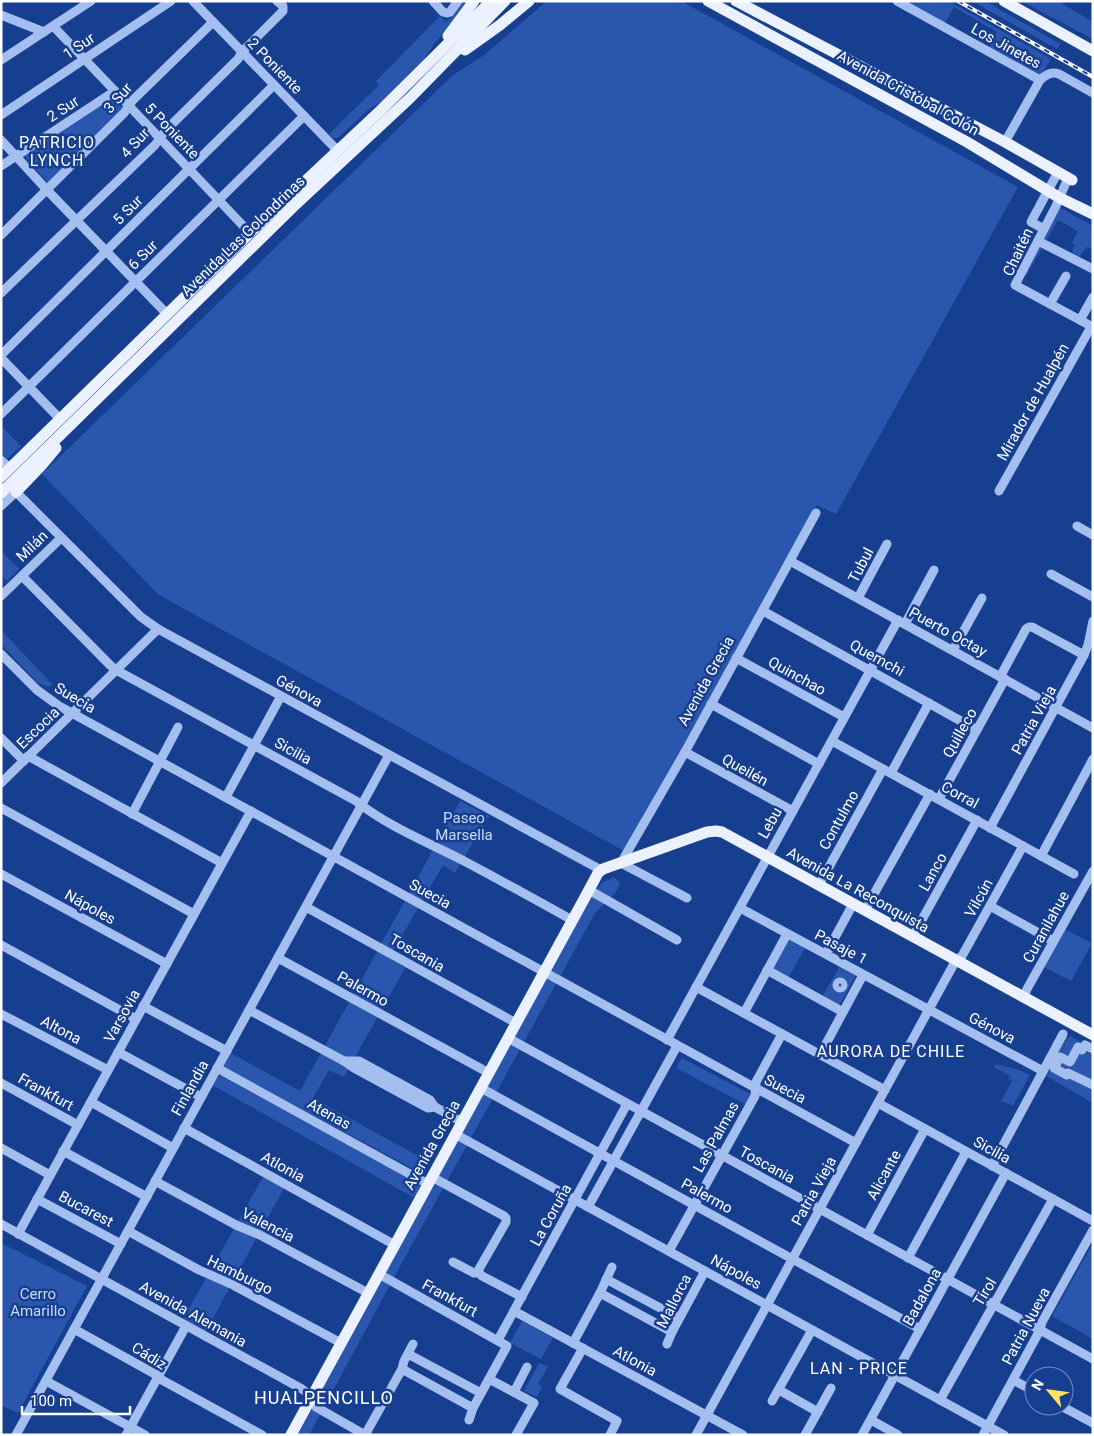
<svg xmlns="http://www.w3.org/2000/svg" width="1094" height="1436" font-family="Roboto,sans-serif">
<style>
.green{fill:#2a57ad}
.lines{fill:none;stroke-linecap:round;stroke-linejoin:round}
.minor{stroke:#a4beef;stroke-width:9}
.major{stroke:#ecf1ff;stroke-width:11}
.rail-casing{stroke:#fff;stroke-width:4}
.rail{stroke:#173f8f;stroke-width:2;stroke-dasharray:5.5;stroke-linecap:butt}
.labels{text-anchor:middle;stroke-width:5;stroke-linejoin:round;paint-order:stroke}
.street-label{font-size:15px;fill:#fff;stroke:#173f8f}
.park-label{font-size:15px;fill:#cadbfb;stroke:#173f8f}
.neighbourhood-label{font-size:16px;letter-spacing:1px;fill:#fff;stroke:#173f8f}
.quarter-label{font-size:18px;letter-spacing:1px;fill:#fff;stroke:#173f8f}
</style>
<rect width="100%" height="100%" fill="#173f8f"/>
<g class="green">
<polygon points="463,1 469,1 448,28 435,43 424,59 382,101 368,110 338,138 333,138 329,134 379,85 376,81 440,16 446,22 455,13"/>
<polygon points="547,1 681,1 1018,187 836,514 817,505 626,852 159,595 42,474 453,75 483,56"/>
<polygon points="906,1 949,1 1051,59 1041,75 989,47 997,32 954,7 945,23"/>
<polygon points="972,1 985,1 1060,44 1057,49"/>
<polygon points="1021,1 1058,1 1093,22 1093,39"/>
<polygon points="113,97 123,108 49,184 23,155"/>
<polygon points="1057,206 1093,226 1093,249 1087,247 1079,257 1072,252 1075,245 1072,243 1078,231 1058,220 1026,276 1020,273"/>
<polygon points="1,426 21,446 7,459 1,453"/>
<polygon points="1,551 19,569 7,581 1,576"/>
<polygon points="1,630 53,685 48,687 37,682 1,644"/>
<polygon points="460,801 489,816 455,873 443,865 389,958 405,968 344,1077 329,1070 313,1098 429,1162 423,1174 222,1066 230,1053 300,1091"/>
<path d="M614,877L620,883C619,893 601,905 594,915L398,1270L309,1435H298L587,904L602,883Z"/>
<polygon points="1064,929 1092,943 1071,981 1044,967"/>
<polygon points="788,939 805,948 788,978 772,970"/>
<polygon points="840,966 856,975 839,1006 822,997"/>
<polygon points="1070,1036 1093,1048 1093,1103 1046,1076 1047,1074 1049,1074 1048,1072 1049,1070 1051,1071 1052,1069 1058,1052 1060,1053 1061,1052 1059,1050 1060,1048 1063,1049 1063,1048 1061,1047 1062,1045 1065,1045 1065,1044 1063,1043 1064,1041 1066,1042 1067,1041 1065,1039 1066,1037 1069,1038"/>
<polygon points="682,1058 752,1095 747,1105 676,1068"/>
<polygon points="996,1064 1016,1069 1030,1075 1013,1106 1001,1101 1012,1081 1008,1079 1010,1076 994,1067"/>
<polygon points="221,1076 419,1184 420,1187 415,1198 212,1085 217,1078"/>
<polygon points="263,1177 284,1188 206,1331 183,1319"/>
<polygon points="1,1243 87,1286 18,1413 1,1405"/>
<polygon points="1093,1243 1093,1339 1052,1316"/>
<polygon points="522,1321 553,1338 541,1359 510,1343"/>
<polygon points="539,1363 548,1367 538,1384 542,1387 537,1397 524,1391"/>
</g>
<g class="lines">
<g class="minor">
<polyline points="193,1 337,150"/>
<polyline points="433,1 443,12 447,13 450,12 458,1"/>
<polyline points="897,1 1040,80"/>
<polyline points="1,15 44,32"/>
<polyline points="53,26 250,233"/>
<polyline points="1,60 91,1"/>
<polyline points="1,115 171,1"/>
<polyline points="1,140 47,190 167,314"/>
<path d="M1005,142L1040,80C1046,75 1051,71 1059,74L1093,93"/>
<polyline points="1,166 115,91"/>
<polyline points="1068,178 1056,206 1015,285 1093,327"/>
<polyline points="1044,229 1031,222 1058,172"/>
<polyline points="1,235 124,113 133,100 213,22"/>
<polyline points="1038,241 1093,269"/>
<polyline points="1,293 155,145 165,131 238,59 242,52 283,11 283,6 277,1"/>
<polyline points="1050,304 1066,276"/>
<polyline points="1080,320 1093,297"/>
<polyline points="1,355 274,85"/>
<polyline points="1,358 60,419"/>
<polyline points="1,414 304,116"/>
<polyline points="1,460 10,468"/>
<polyline points="999,491 1091,327"/>
<polyline points="1,506 16,492 141,617 158,629 601,870"/>
<polyline points="1077,526 1093,535"/>
<polyline points="790,561 1093,728"/>
<polyline points="1051,574 1093,597"/>
<path d="M22,576L110,665L116,670L356,801C387,826 429,843 464,861C500,880 536,900 572,920"/>
<polyline points="1,596 61,538"/>
<polyline points="858,598 887,544"/>
<polyline points="763,611 977,730"/>
<polyline points="905,624 934,570"/>
<polyline points="953,650 982,598"/>
<polyline points="1,654 37,690 59,706 856,1143"/>
<polyline points="736,658 844,717"/>
<polyline points="1000,677 1026,629 1029,627 1032,627 1084,655"/>
<polyline points="711,704 819,764"/>
<polyline points="1,738 24,761"/>
<polyline points="832,741 1074,874"/>
<polyline points="685,752 793,811"/>
<polyline points="28,756 222,863"/>
<polyline points="891,773 929,703"/>
<polyline points="1,783 158,629"/>
<polyline points="226,797 281,696"/>
<polyline points="939,799 1005,679"/>
<polyline points="1,808 194,914"/>
<polyline points="132,814 178,727"/>
<polyline points="990,828 1084,655 1088,645 1093,621"/>
<polyline points="1041,856 1093,759"/>
<polyline points="1,874 167,964"/>
<polyline points="819,885 883,769"/>
<polyline points="589,890 677,940"/>
<polyline points="687,898 621,863 685,752 816,513"/>
<polyline points="990,906 1053,941"/>
<polyline points="306,907 516,1023"/>
<polyline points="740,908 1043,1071"/>
<polyline points="865,910 930,794"/>
<polyline points="913,936 977,820"/>
<polyline points="1,945 136,1019"/>
<polyline points="826,954 853,904"/>
<polyline points="278,958 489,1073"/>
<polyline points="767,970 843,1012"/>
<circle cx="840" cy="985" r="3"/>
<polyline points="696,987 885,1090"/>
<polyline points="1024,997 1027,989 1093,871"/>
<polyline points="143,1006 227,1051"/>
<polyline points="249,1010 344,1061 354,1068 424,1106 428,1108 435,1107"/>
<polyline points="744,1013 787,934"/>
<polyline points="1,1014 108,1070"/>
<polyline points="508,1038 1093,1359"/>
<polyline points="667,1040 898,620"/>
<polyline points="1093,1049 1085,1045 1082,1050 1078,1047 1070,1062 1060,1057 1054,1068 1067,1075 1068,1073 1093,1085"/>
<polyline points="118,1052 201,1097"/>
<polyline points="820,1055 863,975"/>
<polyline points="344,1061 359,1061 430,1100 435,1107 462,1122"/>
<polyline points="217,1068 428,1184"/>
<polyline points="1,1083 78,1125"/>
<polyline points="481,1088 920,1329"/>
<polyline points="91,1102 173,1148"/>
<polyline points="878,1103 1093,1221"/>
<polyline points="184,1128 395,1245"/>
<polyline points="455,1134 1004,1435"/>
<polyline points="1,1148 50,1175"/>
<polyline points="63,1151 147,1197"/>
<polyline points="992,1166 1063,1034"/>
<polyline points="432,1177 504,1216 506,1218 506,1222 479,1269 479,1273"/>
<polyline points="155,1181 236,1225 260,1235 368,1293"/>
<polyline points="37,1199 121,1244"/>
<polyline points="588,1207 677,1046"/>
<polyline points="1,1224 302,1389 306,1392 316,1407 365,1435 402,1369 404,1361 413,1344"/>
<polyline points="128,1231 199,1270 233,1285 341,1343"/>
<polyline points="18,1234 251,811"/>
<polyline points="867,1235 925,1129"/>
<polyline points="669,1251 755,1096 756,1082 782,1034"/>
<polyline points="908,1258 966,1152"/>
<polyline points="453,1262 474,1273 479,1273 482,1276 522,1297"/>
<polyline points="379,1274 507,1346 473,1408 469,1420"/>
<polyline points="606,1279 679,1318"/>
<polyline points="600,1293 672,1332"/>
<polyline points="514,1311 743,1435"/>
<polyline points="74,1329 153,1373 162,1380 262,1435"/>
<polyline points="498,1340 627,1104"/>
<polyline points="573,1343 600,1293 612,1267"/>
<polyline points="667,1344 672,1332 705,1271"/>
<polyline points="583,1348 560,1389 617,1421 610,1435"/>
<polyline points="408,1354 481,1393"/>
<polyline points="402,1369 473,1408"/>
<polyline points="489,1379 534,1403 516,1435"/>
<polyline points="1013,1380 1034,1391"/>
<polyline points="46,1381 145,1435"/>
<polyline points="779,1390 818,1412"/>
<polyline points="514,1392 527,1367"/>
<polyline points="940,1400 1053,1199"/>
<polyline points="772,1401 812,1330"/>
<polyline points="1061,1406 1093,1423"/>
<polyline points="871,1420 898,1435"/>
<polyline points="16,1435 389,755"/>
<polyline points="126,1435 186,1326"/>
<polyline points="696,1435 956,960 962,956 1023,846"/>
<polyline points="805,1435 831,1388"/>
<polyline points="862,1435 1006,1173"/>
<polyline points="983,1435 1040,1330 1042,1322 1093,1230"/>
</g>
<g class="major">
<polyline points="708,1 967,142 1060,198 1093,214"/>
<polyline points="736,1 1005,142 1072,180"/>
<polyline points="1004,1 1093,51"/>
<polyline points="448,36 474,1"/>
<polyline points="465,50 500,25 529,1"/>
<polyline points="1,477 250,233 381,110 491,1"/>
<polyline points="16,492 41,466 56,448"/>
<polyline points="1,493 293,207 410,98 505,1"/>
<polyline points="291,1435 589,890 598,873 603,869 707,832 716,831 722,832 1093,1035"/>
</g>
<defs>
<polyline id="rail" points="958,1 1093,77"/>
</defs>
<use href="#rail" class="rail-casing"/>
<use href="#rail" class="rail"/>
</g>
<g class="labels">
<g class="street-label">
<text transform="translate(79 46) rotate(-34)" y="5">1 Sur</text>
<text transform="translate(1006 46) rotate(29)" y="5">Los Jinetes</text>
<text transform="translate(275 66) rotate(46)" y="5">2 Poniente</text>
<text transform="translate(908 93) rotate(29)" y="5">Avenida Cristóbal Colón</text>
<text transform="translate(118 98) rotate(-48)" y="5">3 Sur</text>
<text transform="translate(63 109) rotate(-33)" y="5">2 Sur</text>
<text transform="translate(172 131) rotate(46)" y="5">5 Poniente</text>
<text transform="translate(135 143) rotate(-47)" y="5">4 Sur</text>
<text transform="translate(128 210) rotate(-45)" y="5">5 Sur</text>
<text transform="translate(243 236) rotate(-44)" y="5">Avenida Las Golondrinas</text>
<text transform="translate(1018 252) rotate(-65)" y="5">Chaitén</text>
<text transform="translate(143 255) rotate(-45)" y="5">6 Sur</text>
<text transform="translate(1033 402) rotate(-61)" y="5">Mirador de Hualpén</text>
<text transform="translate(32 546) rotate(-44)" y="5">Milán</text>
<text transform="translate(861 565) rotate(-62)" y="5">Tubul</text>
<text transform="translate(948 632) rotate(29)" y="5">Puerto Octay</text>
<text transform="translate(877 658) rotate(29)" y="5">Quemchi</text>
<text transform="translate(797 676) rotate(29)" y="5">Quinchao</text>
<text transform="translate(706 681) rotate(-61)" y="5">Avenida Grecia</text>
<text transform="translate(299 691) rotate(29)" y="5">Génova</text>
<text transform="translate(75 698) rotate(31)" y="5">Suecia</text>
<text transform="translate(1034 720) rotate(-61)" y="5">Patria Vieja</text>
<text transform="translate(38 728) rotate(-44)" y="5">Escocia</text>
<text transform="translate(960 733) rotate(-61)" y="5">Quilleco</text>
<text transform="translate(293 751) rotate(29)" y="5">Sicilia</text>
<text transform="translate(745 770) rotate(29)" y="5">Queilén</text>
<text transform="translate(960 795) rotate(29)" y="5">Corral</text>
<text transform="translate(839 820) rotate(-61)" y="5">Contulmo</text>
<text transform="translate(770 823) rotate(-61)" y="5">Lebu</text>
<text transform="translate(933 872) rotate(-61)" y="5">Lanco</text>
<text transform="translate(858 890) rotate(29)" y="5">Avenida La Reconquista</text>
<text transform="translate(430 894) rotate(29)" y="5">Suecia</text>
<text transform="translate(979 898) rotate(-61)" y="5">Vilcún</text>
<text transform="translate(90 907) rotate(29)" y="5">Nápoles</text>
<text transform="translate(1046 927) rotate(-61)" y="5">Curanilahue</text>
<text transform="translate(841 947) rotate(28)" y="5">Pasaje 1</text>
<text transform="translate(417 953) rotate(30)" y="5">Toscania</text>
<text transform="translate(363 989) rotate(29)" y="5">Palermo</text>
<text transform="translate(122 1016) rotate(-61)" y="5">Varsovia</text>
<text transform="translate(992 1028) rotate(28)" y="5">Génova</text>
<text transform="translate(61 1030) rotate(28)" y="5">Altona</text>
<text transform="translate(190 1088) rotate(-61)" y="5">Finlandia</text>
<text transform="translate(785 1089) rotate(28)" y="5">Suecia</text>
<text transform="translate(46 1092) rotate(29)" y="5">Frankfurt</text>
<text transform="translate(329 1114) rotate(29)" y="5">Atenas</text>
<text transform="translate(716 1137) rotate(-61)" y="5">Las Palmas</text>
<text transform="translate(432 1145) rotate(-61)" y="5">Avenida Grecia</text>
<text transform="translate(992 1150) rotate(29)" y="5">Sicilia</text>
<text transform="translate(767 1165) rotate(29)" y="5">Toscania</text>
<text transform="translate(283 1167) rotate(29)" y="5">Atlonia</text>
<text transform="translate(884 1175) rotate(-61)" y="5">Alicante</text>
<text transform="translate(814 1191) rotate(-61)" y="5">Patria Vieja</text>
<text transform="translate(707 1196) rotate(29)" y="5">Palermo</text>
<text transform="translate(86 1209) rotate(28)" y="5">Bucarest</text>
<text transform="translate(551 1215) rotate(-61)" y="5">La Coruña</text>
<text transform="translate(268 1225) rotate(27)" y="5">Valencia</text>
<text transform="translate(736 1272) rotate(29)" y="5">Nápoles</text>
<text transform="translate(240 1275) rotate(26)" y="5">Hamburgo</text>
<text transform="translate(985 1292) rotate(-59)" y="5">Tirol</text>
<text transform="translate(922 1297) rotate(-61)" y="5">Badalona</text>
<text transform="translate(450 1298) rotate(29)" y="5">Frankfurt</text>
<text transform="translate(674 1301) rotate(-63)" y="5">Mallorca</text>
<text transform="translate(193 1314) rotate(29)" y="5">Avenida Alemania</text>
<text transform="translate(1026 1326) rotate(-62)" y="5">Patria Nueva</text>
<text transform="translate(149 1356) rotate(32)" y="5">Cádiz</text>
<text transform="translate(635 1361) rotate(29)" y="5">Atlonia</text>
</g>
<g class="park-label">
<text x="464" y="823">Paseo<tspan x="464" dy="17">Marsella</tspan></text>
<text x="38" y="1299">Cerro<tspan x="38" dy="17">Amarillo</tspan></text>
</g>
<g class="neighbourhood-label">
<text x="57" y="148">PATRICIO<tspan x="57" dy="18">LYNCH</tspan></text>
<text x="891" y="1057">AURORA DE CHILE</text>
<text x="859" y="1374">LAN - PRICE</text>
</g>
<g class="quarter-label">
<text x="324" y="1404">HUALPENCILLO</text>
</g>
</g>
<rect width="1094" height="1436" fill="none" stroke="#ffffff" stroke-width="5"/>
<g transform="translate(1049 1391) rotate(299)"><circle r="24" fill="#173f8f" stroke="#748cbc"/>
<path d="M0-4L9 19L0 12L-9 19Z" fill="#ffe262"/>
<text y="-8" font-size="14" font-weight="bold" text-anchor="middle" fill="#ffffff">N</text>
</g>
<path d="M22 1406v8h108v-8" fill="none" stroke="#ffffff" stroke-width="2.5"/>
<text x="30" y="1406" font-size="15" fill="#ffffff" stroke="#173f8f" stroke-width="4" paint-order="stroke">100 m</text>
</svg>
